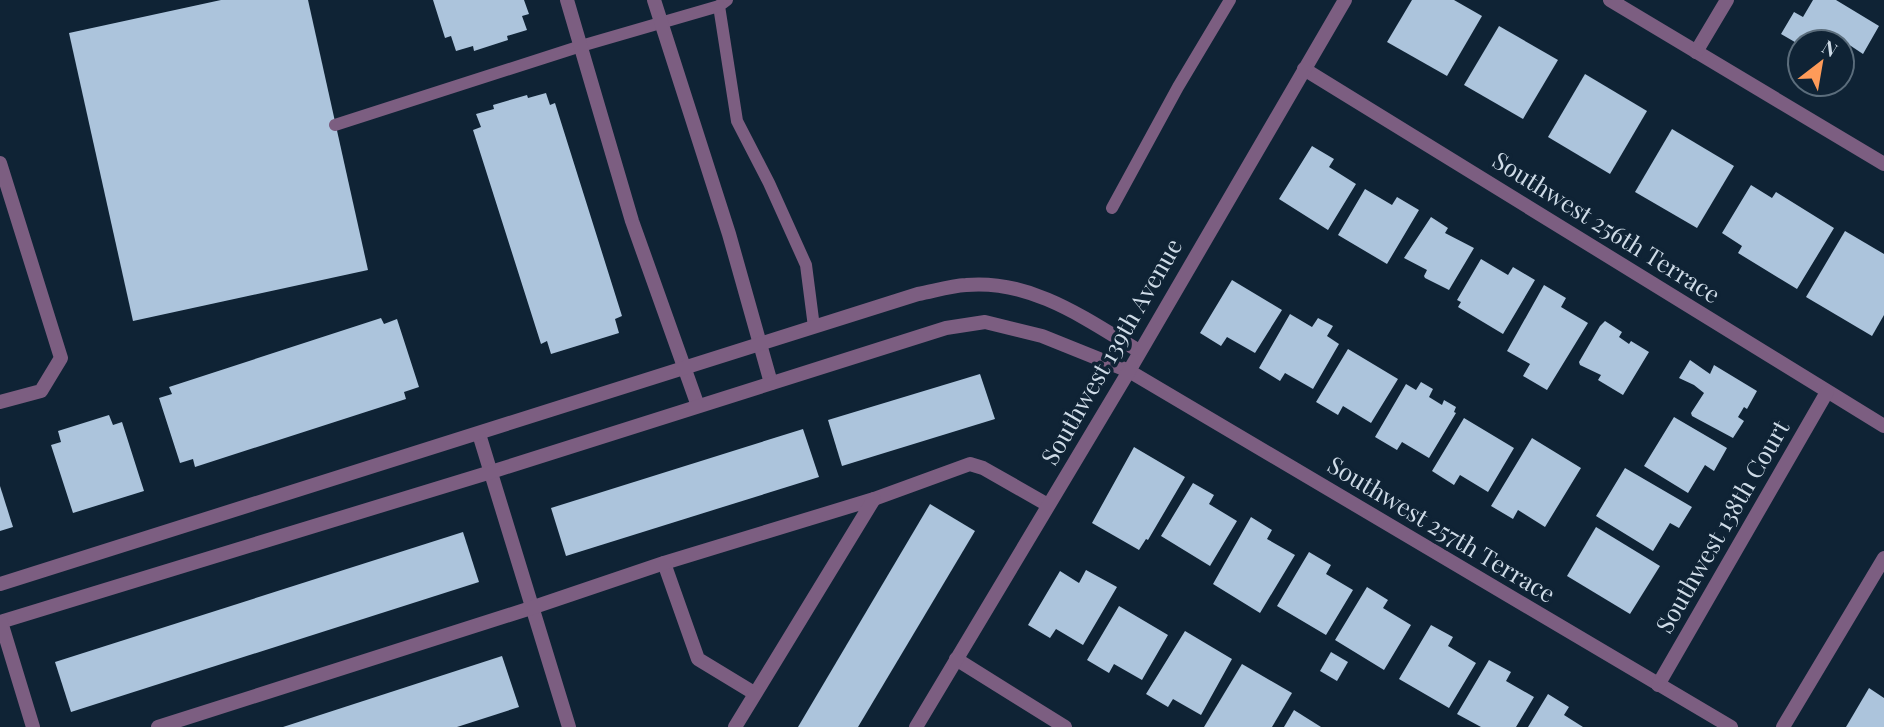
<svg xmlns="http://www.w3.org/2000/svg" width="1884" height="727" font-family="'Playfair Display',serif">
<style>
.building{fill:#acc4dc}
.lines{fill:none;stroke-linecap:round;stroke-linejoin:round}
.lane{stroke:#7c5e81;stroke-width:12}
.street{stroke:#7c5e81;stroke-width:14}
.labels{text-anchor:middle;stroke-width:7;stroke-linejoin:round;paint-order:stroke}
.street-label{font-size:24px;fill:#cedbe7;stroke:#0f2335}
</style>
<rect width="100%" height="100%" fill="#0f2335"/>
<g class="building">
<polygon points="221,0 308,0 368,270 133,321 69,33"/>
<polygon points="433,0 524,0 529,14 522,16 527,30 507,36 508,40 474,51 473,46 456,51 451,36 445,38"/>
<polygon points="1412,0 1454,0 1482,16 1447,76 1387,42"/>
<polygon points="1813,0 1836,0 1879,26 1863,54 1848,44 1842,54 1842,42 1800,42 1800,45 1781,34 1794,12 1803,17"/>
<polygon points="1499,26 1558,60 1523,119 1464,85"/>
<polygon points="1585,74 1647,111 1610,174 1548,137"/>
<polygon points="546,93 550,105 555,103 622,316 615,319 619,333 551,354 547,341 541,344 473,130 481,127 476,114 494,109 493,105 527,95 528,98"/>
<polygon points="1672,129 1734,166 1697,228 1635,192"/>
<polygon points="1312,146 1334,159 1329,167 1356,184 1328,230 1279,199"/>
<polygon points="1751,185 1772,198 1776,192 1834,228 1797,289 1738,253 1742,246 1722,233"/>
<polygon points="1365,189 1392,205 1397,197 1419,210 1387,264 1338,235"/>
<polygon points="1431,217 1448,228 1445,233 1474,248 1449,290 1425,278 1424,276 1427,270 1404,258"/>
<polygon points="1845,231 1884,254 1884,315 1872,336 1806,297"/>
<polygon points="1481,259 1508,275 1513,267 1535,280 1503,334 1458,307 1461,302 1457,300"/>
<polygon points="1232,280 1282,310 1255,353 1227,337 1221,346 1200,333"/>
<polygon points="1544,285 1566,298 1561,307 1588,323 1547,390 1523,376 1530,364 1507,351"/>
<polygon points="1290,314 1312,327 1318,318 1333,326 1327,336 1339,344 1313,389 1285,373 1280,381 1259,368"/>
<polygon points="381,318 384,324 397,319 419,387 404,392 406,399 195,467 193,459 180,463 159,398 172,394 169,387"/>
<polygon points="1605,321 1622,332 1619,337 1629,344 1631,341 1649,352 1623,395 1598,380 1601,375 1580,365 1579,362 1600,326"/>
<polygon points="1348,349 1398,379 1371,423 1343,406 1338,415 1316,402"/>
<polygon points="1690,360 1710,374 1714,365 1757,391 1747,409 1744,407 1738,417 1744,421 1733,438 1692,416 1691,413 1704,393 1694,385 1679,378"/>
<polygon points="980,374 995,419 842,466 828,420"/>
<polygon points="1421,382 1433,389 1429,397 1442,405 1444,400 1456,407 1454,412 1456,413 1429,458 1402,442 1397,450 1375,437 1406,384 1416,390"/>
<polygon points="109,415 113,425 122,422 144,491 73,513 51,445 61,442 58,431"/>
<polygon points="1674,417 1727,448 1714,471 1705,465 1688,493 1644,466"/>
<polygon points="1464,418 1514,448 1488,492 1460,475 1454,485 1432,471"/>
<polygon points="803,429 819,477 566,556 551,508"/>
<polygon points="1532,438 1581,468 1545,527 1518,510 1513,519 1491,506"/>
<polygon points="1134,447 1185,477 1148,540 1146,539 1139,550 1092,523"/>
<polygon points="1625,468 1692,507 1679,528 1670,523 1653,551 1596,516"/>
<polygon points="1193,483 1214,495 1209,504 1237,521 1210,566 1161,536"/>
<polygon points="0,486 13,527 0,531"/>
<polygon points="930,504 975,531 858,727 798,727"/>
<polygon points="1251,517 1272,530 1267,539 1295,555 1260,613 1213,584"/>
<polygon points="1596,527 1660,566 1630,614 1567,576"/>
<polygon points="463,532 479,582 71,712 55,662"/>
<polygon points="1309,552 1331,565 1326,574 1353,590 1326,635 1277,606"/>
<polygon points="1086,570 1117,587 1083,645 1056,629 1050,638 1028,625 1060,571 1079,583"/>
<polygon points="1367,587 1388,600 1383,608 1411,625 1384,670 1335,640"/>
<polygon points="1119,606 1168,635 1142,680 1114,664 1109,673 1087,660"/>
<polygon points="1431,625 1453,637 1448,646 1476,663 1449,708 1399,679"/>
<polygon points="1185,631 1232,659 1201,715 1173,699 1168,707 1146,694"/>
<polygon points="1331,652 1348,662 1337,681 1320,671"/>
<polygon points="502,656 519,707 457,727 283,727"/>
<polygon points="1489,660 1511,672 1506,681 1534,697 1516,727 1481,727 1457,714"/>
<polygon points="1242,664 1292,693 1272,727 1204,727"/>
<polygon points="1869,688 1884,698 1884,727 1846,727"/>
<polygon points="1548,694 1569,707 1564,715 1583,727 1528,727"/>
<polygon points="1294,710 1321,727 1284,727"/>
</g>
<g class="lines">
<g class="lane">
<polyline points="727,0 719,6 737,121 769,183 806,265 814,327"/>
<polyline points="335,125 581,46 719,6"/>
<polyline points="1112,208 1178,87 1230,0"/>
</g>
<g class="street">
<polyline points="567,0 632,221 698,406"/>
<polyline points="654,0 729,234 771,383"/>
<polyline points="1610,0 1884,164"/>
<polyline points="1696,52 1727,0"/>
<polyline points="1304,69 1884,426"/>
<polyline points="0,163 61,358 41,391 0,402"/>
<polyline points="479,434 569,727"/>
<polyline points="664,563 698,659 754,693"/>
<path d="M0,584L918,294C934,291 950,286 966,285C1031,279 1086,319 1139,351"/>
<polyline points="0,622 491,472 946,328 985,322 1042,336 1129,371 1731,727"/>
<polyline points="1,622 33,727"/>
<polyline points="956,659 1065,727"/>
<polyline points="1658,685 1827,392"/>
<polyline points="158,727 531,608 664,563 874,499 970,464 983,468 1048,505"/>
<polyline points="735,727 874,499"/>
<polyline points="916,727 1129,371 1345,0"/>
<polyline points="1783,727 1884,558"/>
</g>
</g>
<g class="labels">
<g class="street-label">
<text transform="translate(1606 228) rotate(32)" y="8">Southwest 256th Terrace</text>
<text transform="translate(1112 352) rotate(-60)" y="8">Southwest 139th Avenue</text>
<text transform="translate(1723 527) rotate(-60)" y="8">Southwest 138th Court</text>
<text transform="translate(1441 530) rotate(31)" y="8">Southwest 257th Terrace</text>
</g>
</g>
<g transform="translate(1821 63) rotate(31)"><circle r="33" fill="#0f2335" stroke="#5b6d7c" stroke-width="2"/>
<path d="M0-5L12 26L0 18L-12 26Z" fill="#fe9b59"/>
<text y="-10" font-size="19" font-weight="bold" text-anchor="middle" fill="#cedbe7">N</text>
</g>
</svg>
